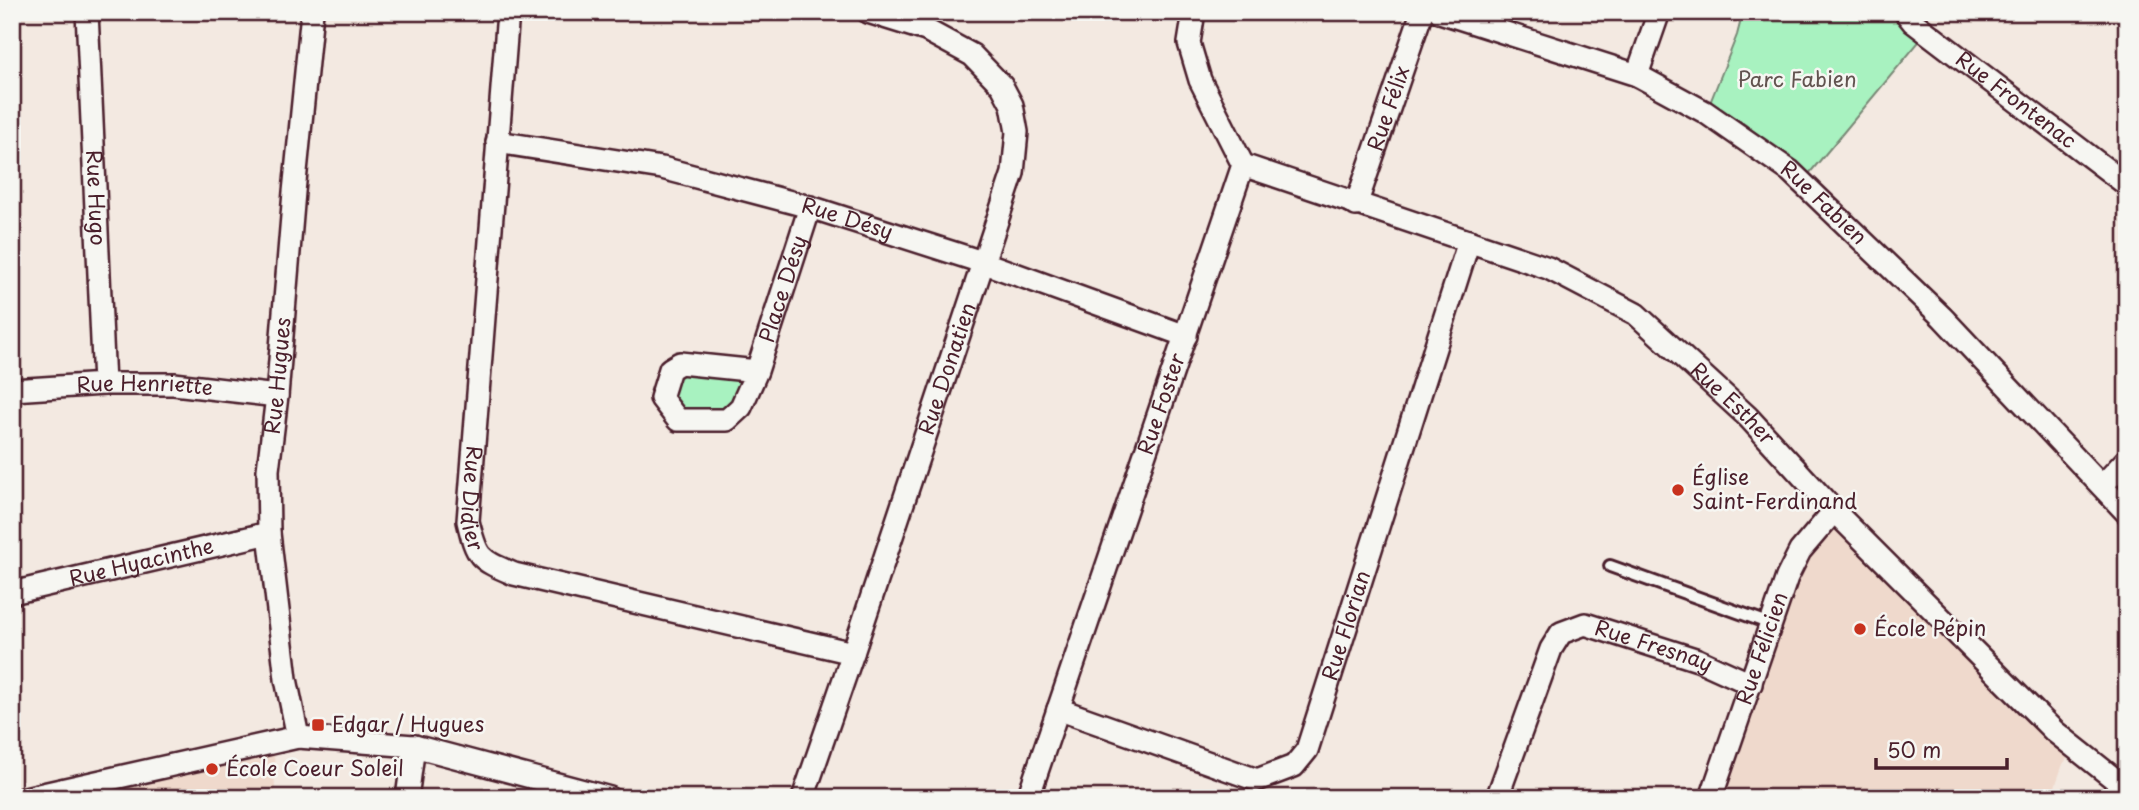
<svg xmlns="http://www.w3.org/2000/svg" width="2139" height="810" font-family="'Playpen Sans',sans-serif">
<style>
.built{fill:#efd9cc}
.green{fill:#a8f2c0;stroke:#798876;stroke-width:2}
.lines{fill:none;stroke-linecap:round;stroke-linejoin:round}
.service-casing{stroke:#4a1f2b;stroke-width:16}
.minor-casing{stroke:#4a1f2b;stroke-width:26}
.service{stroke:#f6f6f2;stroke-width:10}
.minor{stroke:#f6f6f2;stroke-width:21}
.poi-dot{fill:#c8321e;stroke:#f6f6f2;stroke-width:2.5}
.labels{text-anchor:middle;stroke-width:5;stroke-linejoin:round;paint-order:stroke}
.park-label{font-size:21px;fill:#625450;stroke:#f6f6f2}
.street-label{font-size:21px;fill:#4a1f2b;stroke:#f6f6f2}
.poi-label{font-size:21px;fill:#4a1f2b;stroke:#f6f6f2;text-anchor:start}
</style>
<rect width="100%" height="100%" fill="#f3e9e1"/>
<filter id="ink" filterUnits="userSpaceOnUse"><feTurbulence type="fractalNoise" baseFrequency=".0143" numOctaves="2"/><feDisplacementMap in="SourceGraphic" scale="14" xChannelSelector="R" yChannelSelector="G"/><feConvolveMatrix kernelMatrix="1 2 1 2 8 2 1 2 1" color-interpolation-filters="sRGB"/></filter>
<g filter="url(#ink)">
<g class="built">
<polygon points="1834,511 2072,752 2063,764 2051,798 1710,798 1795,555"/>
<polygon points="274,741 275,798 44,798"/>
</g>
<g class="green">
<polygon points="1743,12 1893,12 1923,37 1808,175 1742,122 1710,103 1737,35"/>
<polygon points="670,369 757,371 741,407 678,420 661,398"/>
</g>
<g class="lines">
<defs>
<polyline id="service" points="1610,566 1771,624"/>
<g id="minor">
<path id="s1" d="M87,12L104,384"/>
<path id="s2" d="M508,12L468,521C477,559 479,559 514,574L853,653"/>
<path id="s3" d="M1440,12L1637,75L1705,112L1790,171L1942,317L2127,513"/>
<path id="s4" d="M1905,12L1913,22L2127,185"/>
<polyline points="1637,75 1659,12"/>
<path id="s5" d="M497,142L662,168L810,207L982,262L1186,336"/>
<path id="s6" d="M1243,165L1548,268L1636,314L1748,417L1839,516L2054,731L2127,789"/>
<path id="s7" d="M1356,205L1422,12"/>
<path id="s8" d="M757,371L680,363L670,369L661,398L678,420H727L741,407L757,371L810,207"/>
<path id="s9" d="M12,390L104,384H174L277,396"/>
<polyline points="2102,486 2127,459"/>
<path id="s10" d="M12,593L269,533"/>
<path id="s11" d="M1058,709L1257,780L1294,766L1307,750L1469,241"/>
<path id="s12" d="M298,737L286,679L269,533L268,470L277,396L294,192L312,12"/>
<polyline points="25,798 298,737 414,746 610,798"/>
<polyline points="407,798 414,746"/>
<path id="s13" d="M803,798L853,653L1013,173L1017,132L1012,105L1002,86L972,55L926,30L868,12"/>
<path id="s14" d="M1028,798L1243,165L1200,80L1189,43L1194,12"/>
<path id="s15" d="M1497,798L1551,649L1561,633L1585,624L1698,660L1751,684"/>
<path id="s16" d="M1711,798L1787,577L1800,551L1834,511"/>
</g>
</defs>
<use href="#service" class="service-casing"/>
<use href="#minor" class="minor-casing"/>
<use href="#service" class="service"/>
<use href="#minor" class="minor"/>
</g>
</g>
<g class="poi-dot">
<circle cx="1678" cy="490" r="7"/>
<circle cx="1860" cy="629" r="7"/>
<rect x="311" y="718" width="14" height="14" rx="3.5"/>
<circle cx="212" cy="769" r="7"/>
</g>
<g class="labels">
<g class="park-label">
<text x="1797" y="87">Parc Fabien</text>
</g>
<g class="street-label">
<text dy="7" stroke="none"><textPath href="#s4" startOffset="142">Rue Frontenac</textPath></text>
<text dy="7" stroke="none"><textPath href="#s7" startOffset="102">Rue Félix</textPath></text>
<text dy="7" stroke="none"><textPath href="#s1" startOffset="186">Rue Hugo</textPath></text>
<text dy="7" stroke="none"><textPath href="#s3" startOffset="434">Rue Fabien</textPath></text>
<text dy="7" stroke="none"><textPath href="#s5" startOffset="359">Rue Désy</textPath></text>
<text dy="7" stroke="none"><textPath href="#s8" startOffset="341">Place Désy</textPath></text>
<text dy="7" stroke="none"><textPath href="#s13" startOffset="453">Rue Donatien</textPath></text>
<text dy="7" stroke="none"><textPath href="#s12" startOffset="364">Rue Hugues</textPath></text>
<text dy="7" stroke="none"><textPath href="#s9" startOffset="133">Rue Henriette</textPath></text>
<text dy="7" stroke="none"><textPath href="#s14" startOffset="416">Rue Foster</textPath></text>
<text dy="7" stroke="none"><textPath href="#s6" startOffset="553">Rue Esther</textPath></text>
<text dy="7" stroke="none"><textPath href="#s2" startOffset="488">Rue Didier</textPath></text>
<text dy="7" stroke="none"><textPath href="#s10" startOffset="133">Rue Hyacinthe</textPath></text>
<text dy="7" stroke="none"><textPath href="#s11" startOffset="402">Rue Florian</textPath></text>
<text dy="7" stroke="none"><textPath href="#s15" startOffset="275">Rue Fresnay</textPath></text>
<text dy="7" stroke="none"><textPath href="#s16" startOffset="158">Rue Félicien</textPath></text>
</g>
<g class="poi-label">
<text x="1692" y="485">Église<tspan x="1692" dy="24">Saint-Ferdinand</tspan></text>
<text x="1874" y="636">École Pépin</text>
<text x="332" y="732">Edgar / Hugues</text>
<text x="226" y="776">École Coeur Soleil</text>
</g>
</g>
<rect width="2139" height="810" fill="none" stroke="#f6f6f2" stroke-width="42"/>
<rect x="21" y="21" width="2097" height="768" fill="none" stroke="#4a1f2b" stroke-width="2.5" filter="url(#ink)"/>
<path d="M1876 758v10h131v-10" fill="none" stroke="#4a1f2b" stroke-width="3.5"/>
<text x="1887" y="758" font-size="21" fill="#4a1f2b" stroke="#f6f6f2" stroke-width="5" paint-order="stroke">50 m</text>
</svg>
